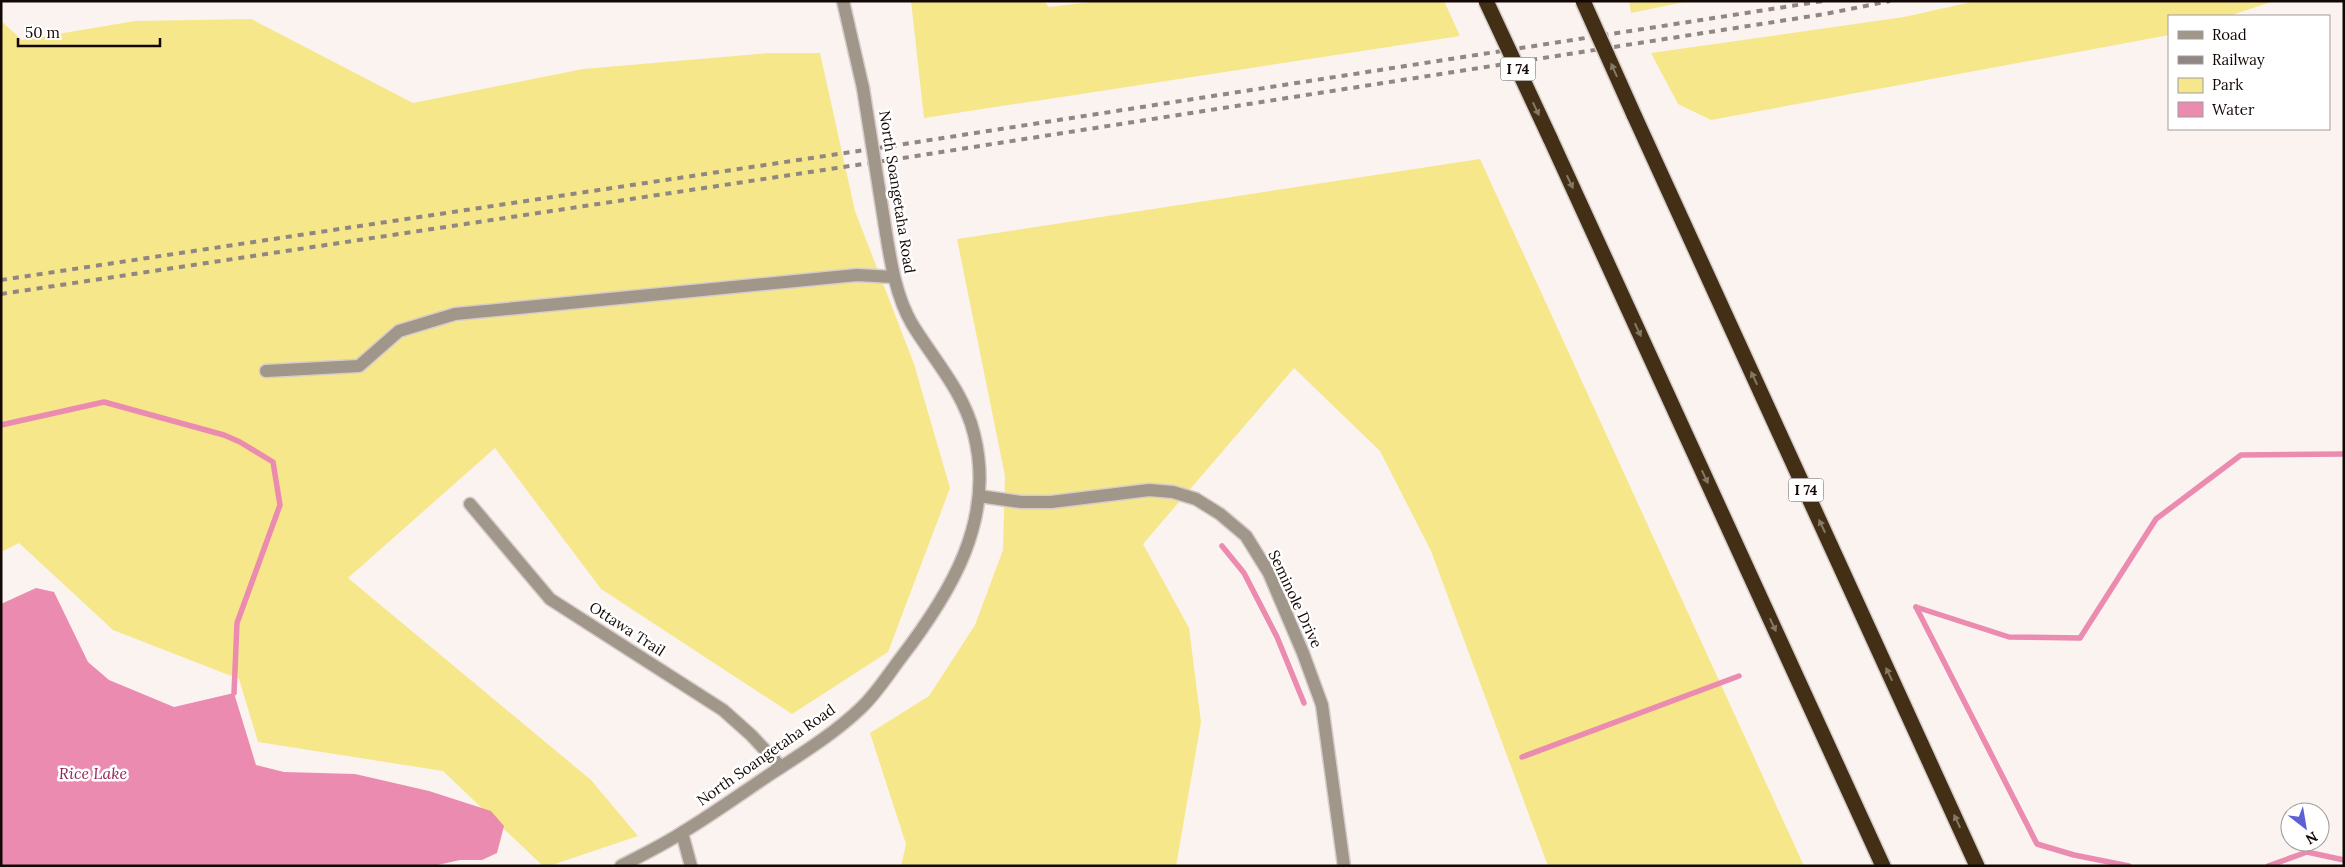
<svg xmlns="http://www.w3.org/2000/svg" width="2345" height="867" font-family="Lora,serif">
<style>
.green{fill:#f6e78b}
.water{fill:#eb8bb0}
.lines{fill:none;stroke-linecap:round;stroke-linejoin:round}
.stream{stroke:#eb8bb0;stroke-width:5.5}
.minor-casing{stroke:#d6cdca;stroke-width:15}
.highway-casing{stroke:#d6cdca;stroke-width:18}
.minor{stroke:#a09689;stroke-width:12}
.highway{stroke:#422f15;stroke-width:15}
.rail{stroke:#908682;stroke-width:4;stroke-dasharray:6 6;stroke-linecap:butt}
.minor-bridge-casing{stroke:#d6cdca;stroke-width:15;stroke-linecap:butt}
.highway-bridge-casing{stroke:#d6cdca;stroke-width:18;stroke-linecap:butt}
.minor-bridge{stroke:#a09689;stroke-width:12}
.highway-bridge{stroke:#422f15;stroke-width:15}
.oneway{fill:#847867}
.labels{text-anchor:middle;stroke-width:5;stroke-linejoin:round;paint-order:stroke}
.shield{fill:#fff;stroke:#5a524f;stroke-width:1}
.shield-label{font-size:14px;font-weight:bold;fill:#140804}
.street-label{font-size:15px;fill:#140804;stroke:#fff}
.water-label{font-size:16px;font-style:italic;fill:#94245a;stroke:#fff}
</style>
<rect width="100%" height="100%" fill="#fbf3f0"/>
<g class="green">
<polygon points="911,1 1044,1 1049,7 1099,1 1444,1 1460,36 924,118"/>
<polygon points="1629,1 1689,1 1631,13"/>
<polygon points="1976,1 2274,1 2229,16 2169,16 2169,35 1711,120 1678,104 1651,53 1904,17"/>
<polygon points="251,19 413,103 583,69 769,53 820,53 855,211 914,364 950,488 888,652 792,714 601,589 495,448 348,578 591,780 638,836 549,866 543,866 443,771 258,742 239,679 113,630 19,543 1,552 1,21 22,40 135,21"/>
<polygon points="1480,159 1804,866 1548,866 1431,551 1380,451 1294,368 1143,544 1189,628 1201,722 1176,866 901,866 906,844 870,733 929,696 975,625 1003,550 1005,476 957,239"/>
</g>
<polygon class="water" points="36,588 54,592 88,662 109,680 174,707 234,693 256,765 284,772 355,774 429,791 491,811 504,826 497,853 482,860 460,860 433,866 1,866 1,604"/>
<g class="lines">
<g class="stream">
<polyline points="1,425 104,402 224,435 240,442 273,462 280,505 237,623 234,693"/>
<polyline points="1222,546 1244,573 1277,637 1304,703"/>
<polyline points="1916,607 2009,637 2080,638 2156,519 2241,455 2344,454"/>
<polyline points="1916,607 2037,844 2074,855 2129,866"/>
<polyline points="1522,757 1739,676"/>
<polyline points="2268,866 2307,852 2344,860"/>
</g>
<defs>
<g id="minor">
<polyline points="843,1 863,88"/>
<polyline points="266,371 359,366 399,331 455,314 857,275 893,277"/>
<polyline points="979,496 1021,502 1051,502 1149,490 1173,492 1196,499 1220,514 1246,536 1269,573 1303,653 1322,705 1344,866"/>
<polyline points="470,504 550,599 723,710 751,735 781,767"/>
<polyline points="682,833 691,866"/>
<path d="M621,866C642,855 663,845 683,832C713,814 742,793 772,773C803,753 835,733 861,708C876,694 888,675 900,659C950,594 996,520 974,434C964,392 934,360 912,324C896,296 891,264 886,233"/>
</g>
<g id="highway">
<polyline points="1634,115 1977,866"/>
<polyline points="1550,138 1883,866"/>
</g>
</defs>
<use href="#minor" class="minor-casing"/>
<use href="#highway" class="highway-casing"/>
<use href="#minor" class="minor"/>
<use href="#highway" class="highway"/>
<g class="rail">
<polyline points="1,280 898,145 1823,1"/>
<polyline points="1,294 903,158 1825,14 1890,1"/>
</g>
<defs>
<polyline id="minor-bridge" points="863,88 886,233"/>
<g id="highway-bridge">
<polyline points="1486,1 1550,138"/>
<polyline points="1583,1 1634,115"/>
</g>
</defs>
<use href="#minor-bridge" class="minor-bridge-casing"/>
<use href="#highway-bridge" class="highway-bridge-casing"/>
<use href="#minor-bridge" class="minor-bridge"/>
<use href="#highway-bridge" class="highway-bridge"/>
</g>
<defs><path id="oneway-solid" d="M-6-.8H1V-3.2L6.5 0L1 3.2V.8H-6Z" transform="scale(1.25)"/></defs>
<g class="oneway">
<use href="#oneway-solid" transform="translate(1614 70) rotate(-114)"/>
<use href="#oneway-solid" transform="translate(1536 109) rotate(65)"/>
<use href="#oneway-solid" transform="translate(1570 182) rotate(65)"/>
<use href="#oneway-solid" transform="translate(1638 330) rotate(65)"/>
<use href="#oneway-solid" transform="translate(1754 378) rotate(-115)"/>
<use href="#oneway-solid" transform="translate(1705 477) rotate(65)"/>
<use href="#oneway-solid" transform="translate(1822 526) rotate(-115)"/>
<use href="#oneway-solid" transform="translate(1773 625) rotate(65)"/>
<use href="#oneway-solid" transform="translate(1889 674) rotate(-115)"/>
<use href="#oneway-solid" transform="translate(1957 821) rotate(-115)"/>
</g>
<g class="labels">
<g class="shield">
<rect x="1500.5" y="57.5" width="35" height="23" rx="4"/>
<rect x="1788.5" y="478.5" width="35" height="23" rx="4"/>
</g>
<g class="shield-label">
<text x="1518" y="74">I 74</text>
<text x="1806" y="495">I 74</text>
</g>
<g class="street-label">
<text transform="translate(897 192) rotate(81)" y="5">North Soangetaha Road</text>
<text transform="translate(1295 599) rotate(65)" y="5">Seminole Drive</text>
<text transform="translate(627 629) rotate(33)" y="5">Ottawa Trail</text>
<text transform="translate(766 755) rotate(-35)" y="5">North Soangetaha Road</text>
</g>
<g class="water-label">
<text x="93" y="779">Rice Lake</text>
</g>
</g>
<rect width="2345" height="867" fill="none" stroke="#140804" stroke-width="5"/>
<rect x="2168" y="15" width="162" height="115" fill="#ffffff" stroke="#a19c9b"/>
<rect x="2178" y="31" width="25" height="8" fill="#a09689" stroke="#a19c9b"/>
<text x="2212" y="40" font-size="15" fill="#140804">Road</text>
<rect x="2178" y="56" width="25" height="8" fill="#908682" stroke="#a19c9b"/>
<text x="2212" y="65" font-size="15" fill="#140804">Railway</text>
<rect x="2178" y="78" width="25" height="15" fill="#f6e78b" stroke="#a19c9b"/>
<text x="2212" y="90" font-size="15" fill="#140804">Park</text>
<rect x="2178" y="102" width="25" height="15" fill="#eb8bb0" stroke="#a19c9b"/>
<text x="2212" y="115" font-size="15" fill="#140804">Water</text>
<g transform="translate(2305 827) rotate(149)"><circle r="24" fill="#ffffff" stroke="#a19c9b"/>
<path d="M0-4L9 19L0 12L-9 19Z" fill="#5c60d7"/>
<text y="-8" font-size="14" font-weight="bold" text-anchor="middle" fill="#140804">N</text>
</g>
<path d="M18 38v8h142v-8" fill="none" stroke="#140804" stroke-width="2.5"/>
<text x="25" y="38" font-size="15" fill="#140804" stroke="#ffffff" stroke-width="4" paint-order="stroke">50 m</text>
</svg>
